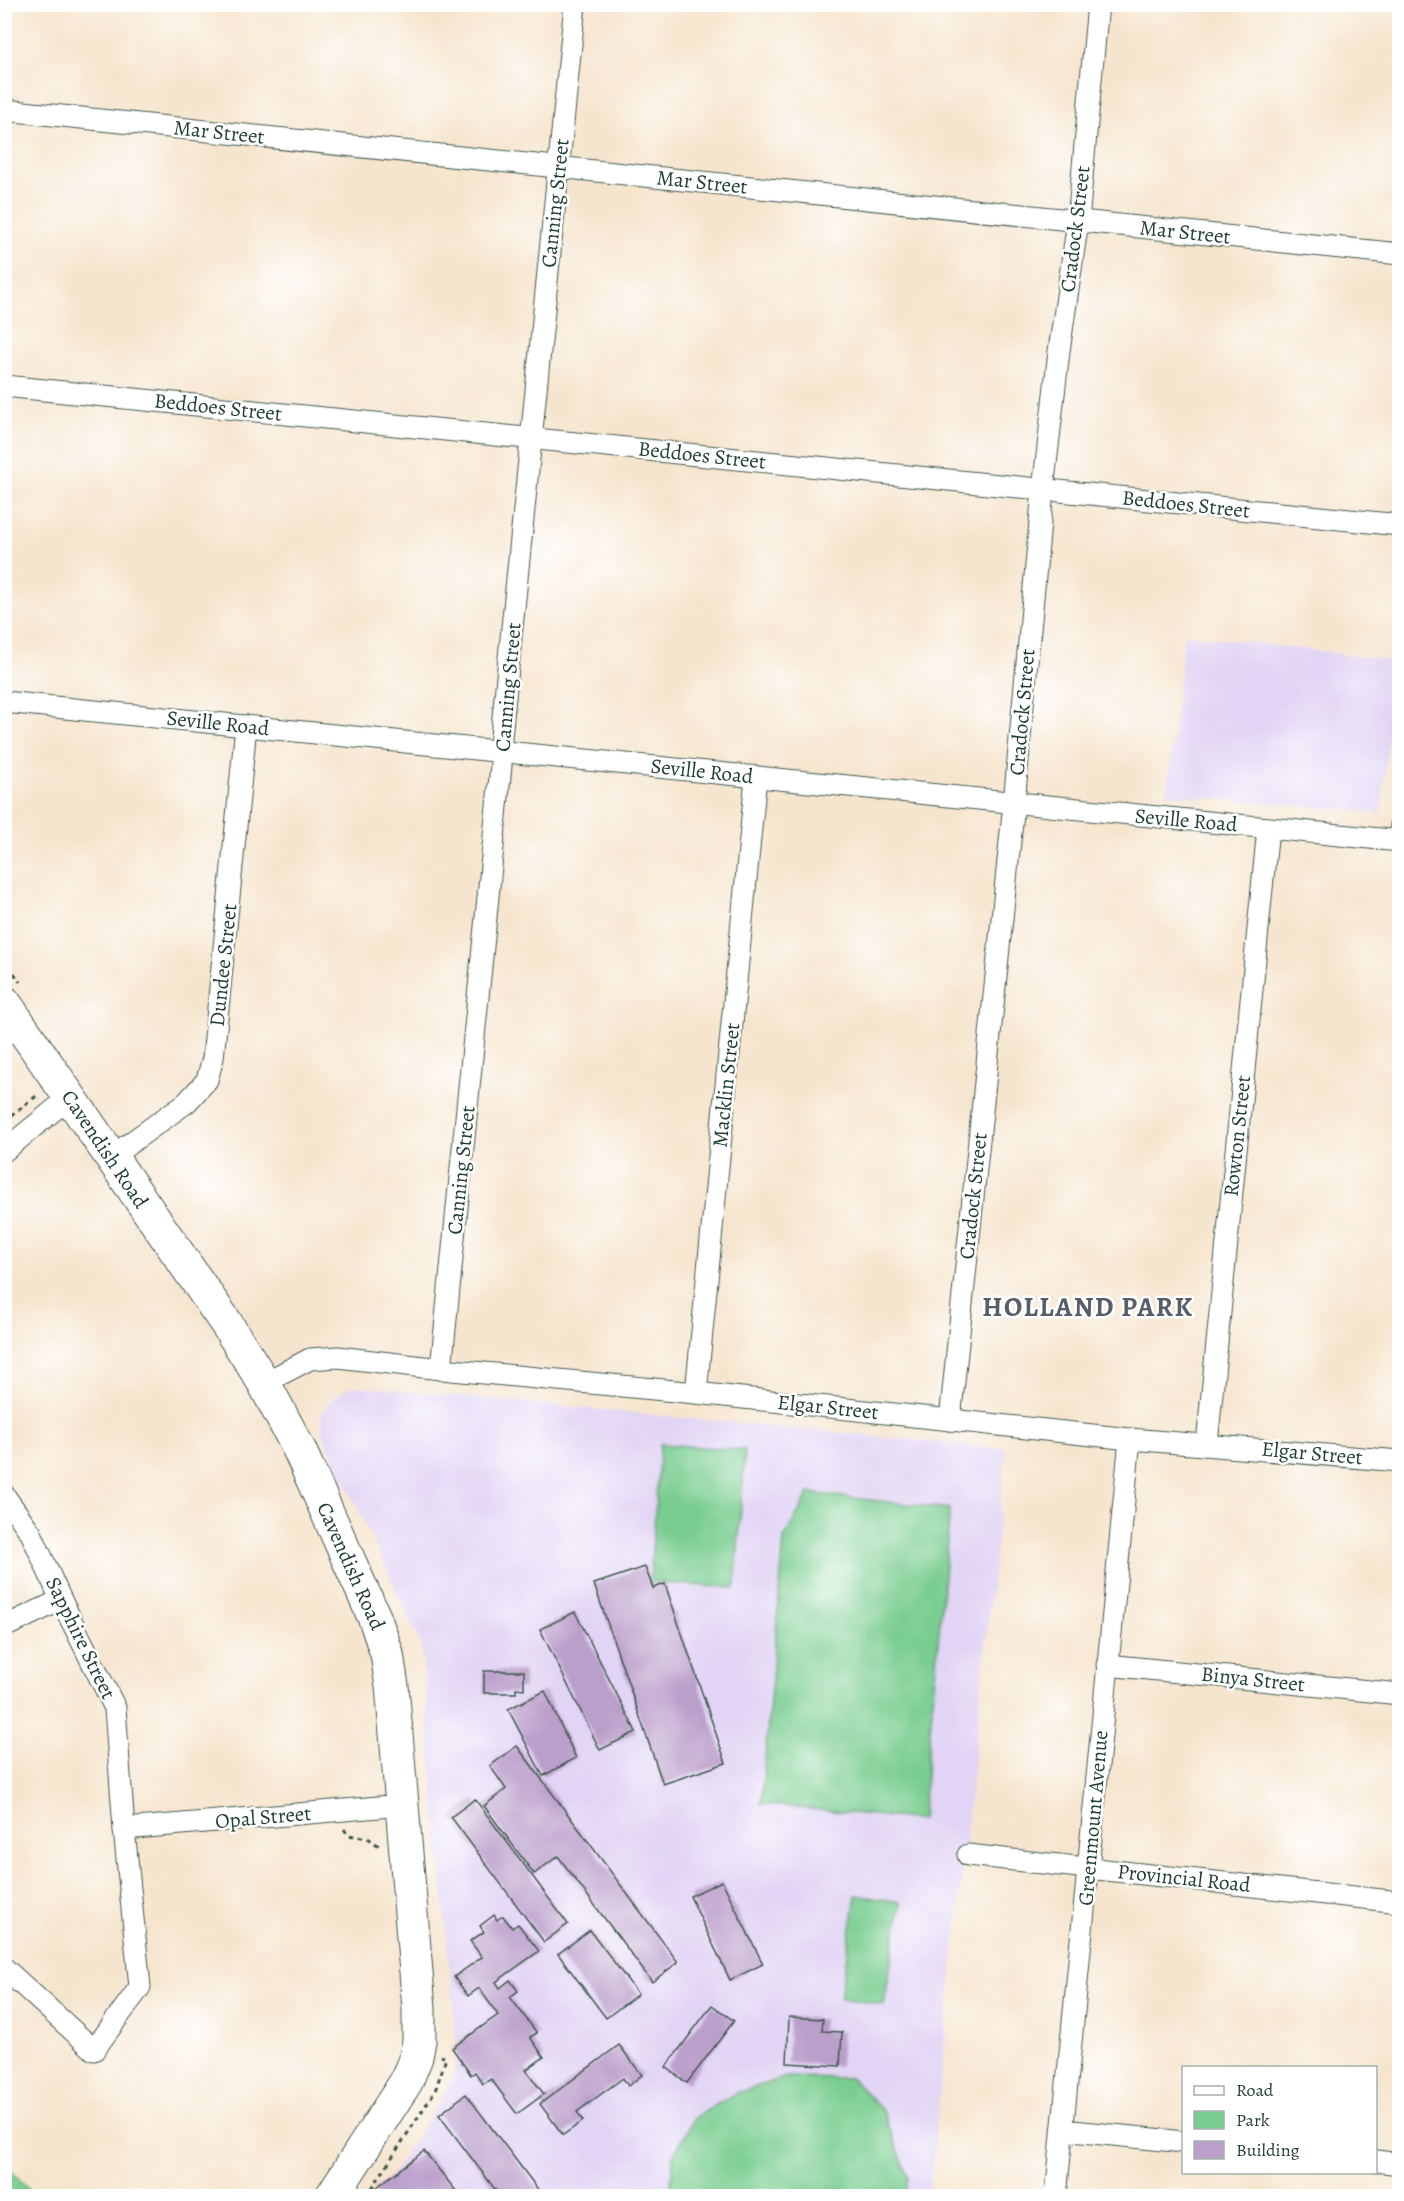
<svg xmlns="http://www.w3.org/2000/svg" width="1404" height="2201" font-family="Alegreya,serif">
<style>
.built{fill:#e1d4f4}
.green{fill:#79cd90;stroke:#4c8562;stroke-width:1.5}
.building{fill:#bb9fcb}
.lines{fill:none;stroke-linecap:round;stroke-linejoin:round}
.lane-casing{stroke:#3f564b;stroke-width:13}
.street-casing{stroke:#3f564b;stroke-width:23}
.primary-casing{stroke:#3f564b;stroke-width:35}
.path{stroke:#3f564b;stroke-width:3;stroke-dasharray:4.5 4.5;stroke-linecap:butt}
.lane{stroke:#fff;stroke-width:10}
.street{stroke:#fff;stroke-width:21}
.primary{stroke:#fff;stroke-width:33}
.labels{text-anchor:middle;stroke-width:5;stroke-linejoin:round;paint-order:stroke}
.street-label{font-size:21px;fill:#1f3d34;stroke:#fff}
.district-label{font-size:27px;font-weight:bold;letter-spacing:1.5px;fill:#565f69;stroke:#fff}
</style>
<rect width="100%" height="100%" fill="#fff"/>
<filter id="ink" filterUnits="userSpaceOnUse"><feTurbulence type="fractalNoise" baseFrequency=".0167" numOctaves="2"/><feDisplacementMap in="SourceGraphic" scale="12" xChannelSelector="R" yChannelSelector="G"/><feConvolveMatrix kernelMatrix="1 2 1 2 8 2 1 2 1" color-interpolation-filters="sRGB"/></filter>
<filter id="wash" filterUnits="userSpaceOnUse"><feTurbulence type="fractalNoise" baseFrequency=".008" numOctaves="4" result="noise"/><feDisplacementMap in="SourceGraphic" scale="24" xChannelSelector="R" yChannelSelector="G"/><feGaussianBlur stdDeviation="1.35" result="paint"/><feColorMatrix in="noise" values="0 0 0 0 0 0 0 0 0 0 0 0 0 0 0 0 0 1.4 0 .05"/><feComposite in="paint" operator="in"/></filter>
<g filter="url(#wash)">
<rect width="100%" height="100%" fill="#f6e5ce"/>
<g class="built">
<polygon points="1184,634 1396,661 1381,813 1167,794"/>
<polygon points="352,1386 1006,1449 929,2196 377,2196 442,2098 453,2077 457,2049 421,1643 323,1435 321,1413 333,1398"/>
</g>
<g class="green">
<polygon points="660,1444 745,1450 735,1588 650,1582"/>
<polygon points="809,1493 950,1509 922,1820 761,1804 784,1539"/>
<polygon points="856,1895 901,1902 884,2005 840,1998"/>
<polygon points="787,2077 850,2078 882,2109 908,2176 906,2196 670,2196 673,2156 694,2118 736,2093"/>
<polygon points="5,2165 36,2196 5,2196"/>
</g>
<g id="blocks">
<g class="building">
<polygon points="1398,745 1400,746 1400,767 1395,766"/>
<polygon points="645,1567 653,1588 665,1584 726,1763 663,1784 594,1584"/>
<polygon points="575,1612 636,1732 600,1750 540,1629"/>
<polygon points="484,1671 524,1671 524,1689 516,1688 516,1693 484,1693"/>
<polygon points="545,1691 576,1758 543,1776 508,1709"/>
<polygon points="517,1746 678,1962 652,1982 558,1856 534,1874 484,1806 506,1789 490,1766"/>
<polygon points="475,1799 568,1924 544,1942 451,1817"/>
<polygon points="722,1881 763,1964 730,1980 690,1896"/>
<polygon points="494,1915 497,1920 503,1916 512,1928 518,1924 539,1951 496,1982 500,1988 510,1980 518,1991 510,1997 537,2033 530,2037 544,2057 526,2070 544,2094 517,2114 491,2079 483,2084 475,2072 471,2075 452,2048 498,2015 479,1988 468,1996 454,1977 482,1957 470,1941 484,1932 480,1926"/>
<polygon points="590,1930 638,1994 606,2018 558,1954"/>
<polygon points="712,2005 734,2021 687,2083 666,2067"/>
<polygon points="789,2017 823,2019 822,2031 842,2032 840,2066 787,2063"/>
<polygon points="619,2045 642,2075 628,2086 623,2078 577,2112 583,2121 563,2135 540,2104"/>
<polygon points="466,2094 543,2196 500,2196 439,2115"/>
<polygon points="424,2151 460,2196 378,2196 373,2190"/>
</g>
</g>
</g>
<g filter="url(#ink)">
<use href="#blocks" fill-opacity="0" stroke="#3f564b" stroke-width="1.5"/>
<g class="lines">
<defs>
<polyline id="lane" points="1394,841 1400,794"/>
<g id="street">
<polyline points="4,110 1400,254"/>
<polyline points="4,386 1400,525"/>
<polyline points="4,702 1400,841"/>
<polyline points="4,1151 70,1097"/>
<polyline points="111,1157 187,1102 207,1080 213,1058 246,726"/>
<polyline points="441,1369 501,766 501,737 575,4"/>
<polyline points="264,1383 310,1359 338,1357 441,1369 696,1393 1130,1439 1400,1461"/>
<polyline points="696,1393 756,777"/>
<polyline points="950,1420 1014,803 1043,490 1059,351 1078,221 1098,4"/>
<polyline points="1207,1444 1268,828"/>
<polyline points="4,1495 31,1533 61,1600 115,1708 124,1829 140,1987 94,2050 4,1968"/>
<polyline points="4,1627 61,1600"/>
<polyline points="1107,1665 1400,1694"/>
<polyline points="124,1829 402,1805"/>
<polyline points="968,1855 1400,1902"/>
<polyline points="1062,2130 1184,2142"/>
<polyline points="1376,2161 1400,2164"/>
<polyline points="1056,2196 1130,1439"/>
</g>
<polyline id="primary" points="4,1002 226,1323 264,1383 299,1449 375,1619 387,1654 392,1686 419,2008 419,2041 416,2057 406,2082 332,2196"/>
</defs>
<use href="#lane" class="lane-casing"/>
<use href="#street" class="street-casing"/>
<use href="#primary" class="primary-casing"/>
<g class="path">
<polyline points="4,958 20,982"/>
<polyline points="4,1121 39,1094"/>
<polyline points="344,1829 348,1835 368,1838 379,1846"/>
<polyline points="367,2196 435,2091 446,2058 441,2056"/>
</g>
<use href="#lane" class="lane"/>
<use href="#street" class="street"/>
<use href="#primary" class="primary"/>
</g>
</g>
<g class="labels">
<g class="street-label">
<text transform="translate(219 132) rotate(6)" y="7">Mar Street</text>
<text transform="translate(702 182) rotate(6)" y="7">Mar Street</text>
<text transform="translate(555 203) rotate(-84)" y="7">Canning Street</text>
<text transform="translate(1075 229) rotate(-83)" y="7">Cradock Street</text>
<text transform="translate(1185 232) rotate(6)" y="7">Mar Street</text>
<text transform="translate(218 407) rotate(6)" y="7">Beddoes Street</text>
<text transform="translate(702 455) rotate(6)" y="7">Beddoes Street</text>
<text transform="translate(1186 504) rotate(6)" y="7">Beddoes Street</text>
<text transform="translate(508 687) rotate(-85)" y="7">Canning Street</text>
<text transform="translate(1022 712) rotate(-85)" y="7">Cradock Street</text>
<text transform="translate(218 723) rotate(6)" y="7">Seville Road</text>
<text transform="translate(702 771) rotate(6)" y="7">Seville Road</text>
<text transform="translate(1186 820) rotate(5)" y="7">Seville Road</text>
<text transform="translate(223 965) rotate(-84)" y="7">Dundee Street</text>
<text transform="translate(726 1085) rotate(-84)" y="7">Macklin Street</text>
<text transform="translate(1237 1136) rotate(-84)" y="7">Rowton Street</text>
<text transform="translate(105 1149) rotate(56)" y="7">Cavendish Road</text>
<text transform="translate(461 1170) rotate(-84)" y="7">Canning Street</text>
<text transform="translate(973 1196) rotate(-84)" y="7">Cradock Street</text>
<text transform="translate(828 1407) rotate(6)" y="7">Elgar Street</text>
<text transform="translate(1312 1453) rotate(5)" y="7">Elgar Street</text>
<text transform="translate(351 1566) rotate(66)" y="7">Cavendish Road</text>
<text transform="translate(81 1638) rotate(64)" y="7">Sapphire Street</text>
<text transform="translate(1253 1679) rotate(6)" y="7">Binya Street</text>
<text transform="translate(263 1817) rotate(-5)" y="7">Opal Street</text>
<text transform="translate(1093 1818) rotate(-85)" y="7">Greenmount Avenue</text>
<text transform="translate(1184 1878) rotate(6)" y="7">Provincial Road</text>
</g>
<g class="district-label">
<text x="1088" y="1316">HOLLAND PARK</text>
</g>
</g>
<rect width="1404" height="2201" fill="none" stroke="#fff" stroke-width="24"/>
<rect x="1182" y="2066" width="195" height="108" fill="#ffffff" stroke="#a5b1ae" stroke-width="1.5"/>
<rect x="1194" y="2086" width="30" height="9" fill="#ffffff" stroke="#a5b1ae" stroke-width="1.5"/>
<text x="1236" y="2096" font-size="18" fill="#1f3d34">Road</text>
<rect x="1194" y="2111" width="30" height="18" fill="#79cd90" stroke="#a5b1ae" stroke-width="1.5"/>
<text x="1236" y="2126" font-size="18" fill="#1f3d34">Park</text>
<rect x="1194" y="2141" width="30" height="18" fill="#bb9fcb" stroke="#a5b1ae" stroke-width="1.5"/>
<text x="1236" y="2156" font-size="18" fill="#1f3d34">Building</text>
</svg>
